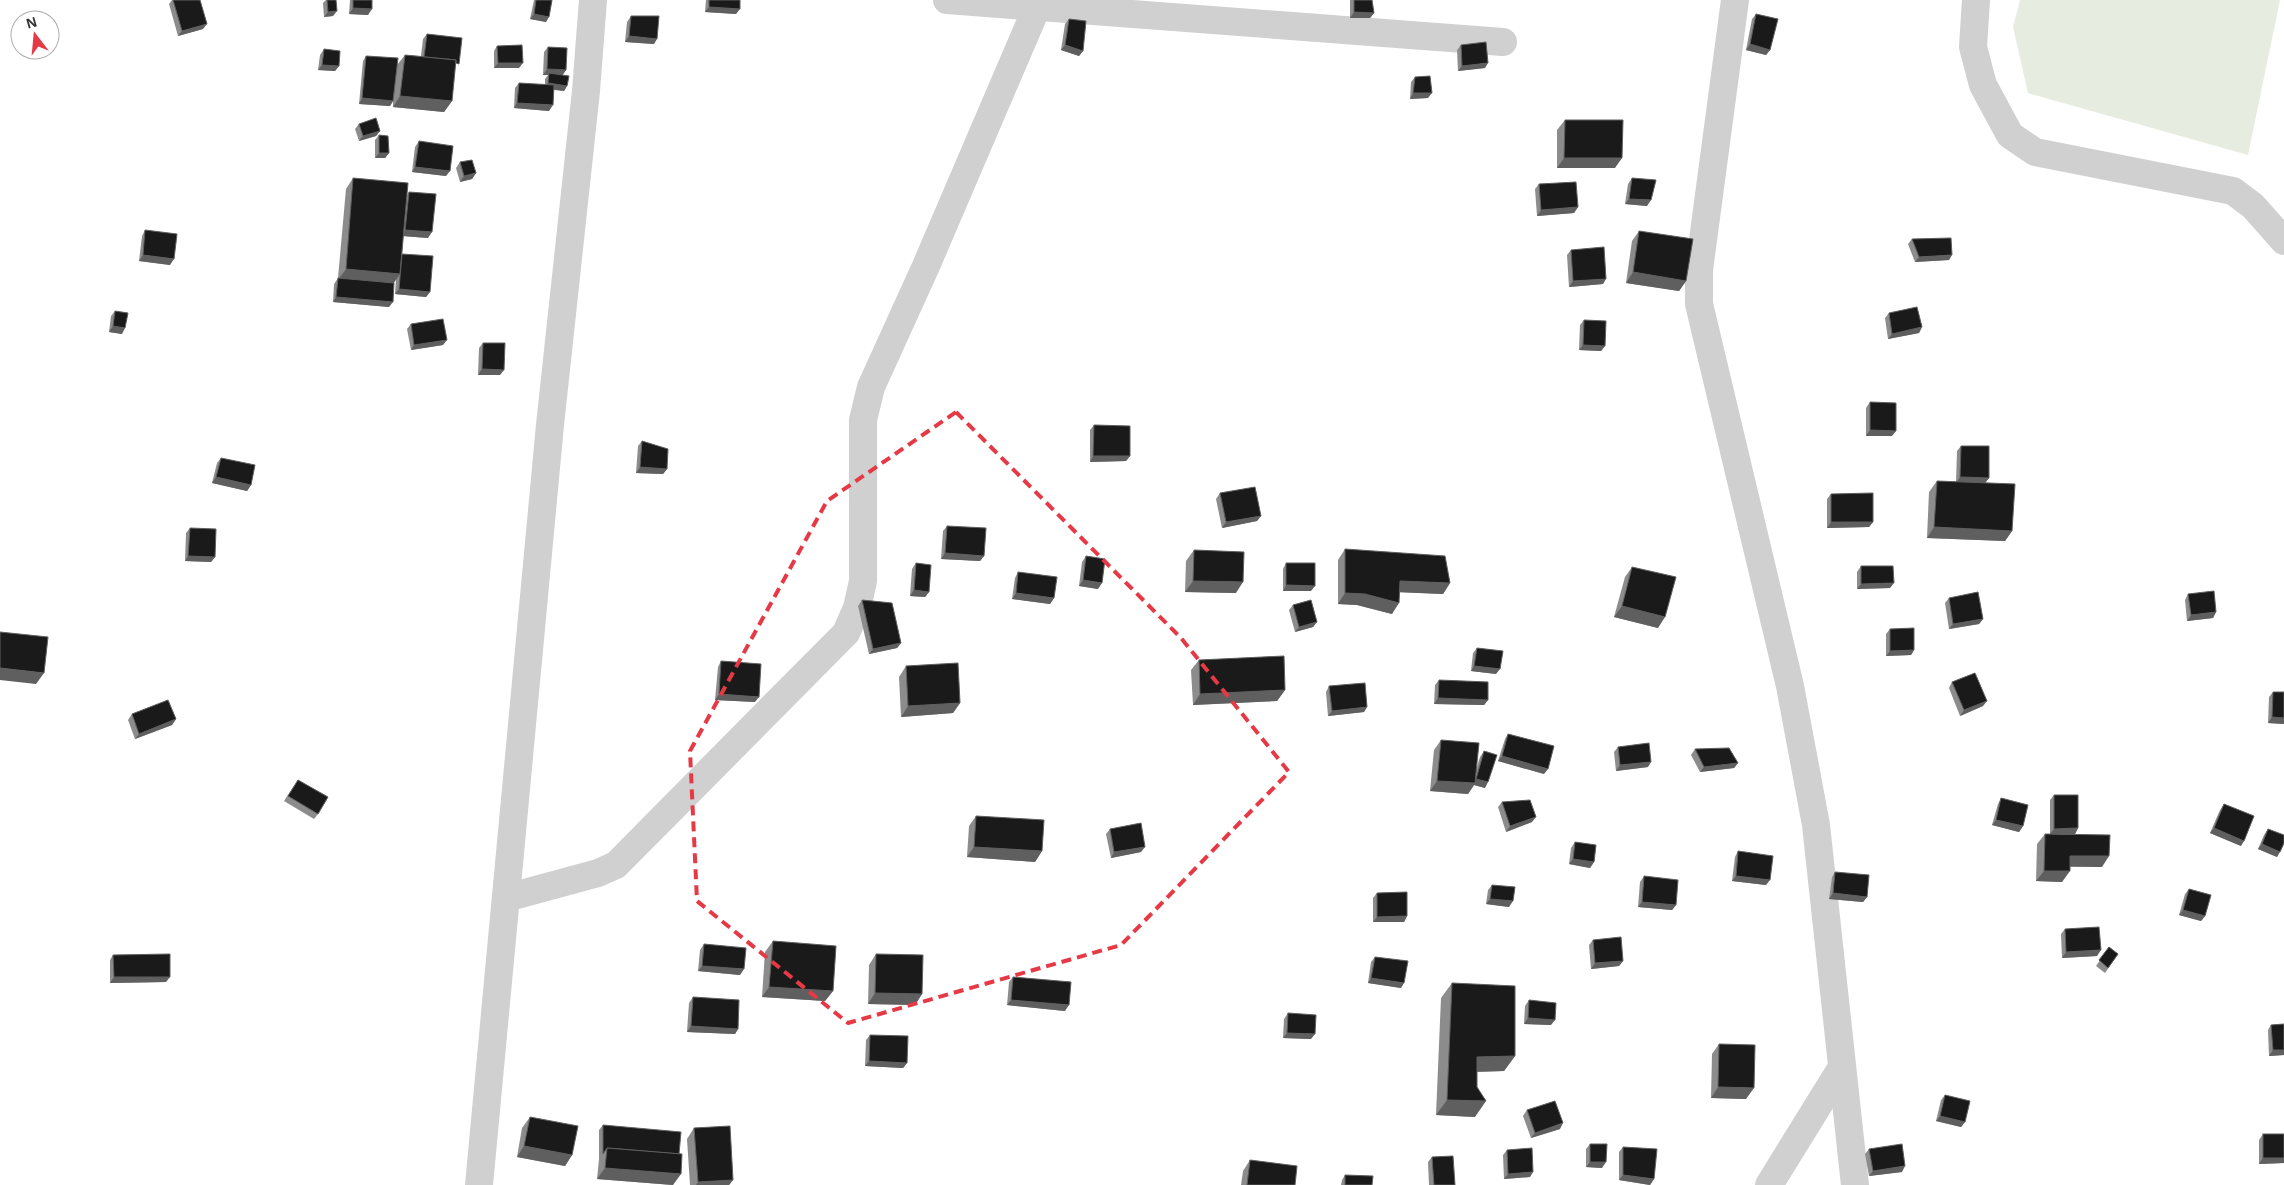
<svg xmlns="http://www.w3.org/2000/svg" width="2284" height="1185" font-family="Arial,sans-serif">
<style>
.park{fill:#e6ecdf}
.lines{fill:none;stroke-linecap:round;stroke-linejoin:round}
.street{stroke:#d0d0d0;stroke-width:28}
.wall{fill:#8c8c8c}
.shaded-wall{fill:#5f5f5f}
.building{fill:#1a1a1a;stroke:#5f5f5f}
.marked{fill:none;stroke:#e63946;stroke-width:4;stroke-dasharray:10 6;stroke-linejoin:round}
</style>
<rect width="100%" height="100%" fill="#fff"/>
<polygon class="park" points="2020,0 2280,0 2248,155 2028,93 2013,27"/>
<g class="lines">
<g class="street">
<polyline points="947,0 1503,42"/>
<polyline points="1735,0 1699,270 1699,304 1790,686 1816,825 1855,1185"/>
<polyline points="1976,0 1973,47 1983,85 2010,135 2035,152 2233,191 2253,206 2284,241"/>
<polyline points="506,898 598,873 616,865 846,633 857,608 863,581 863,420 871,387 926,266 1037,7"/>
<polyline points="479,1185 550,425 586,91 593,0"/>
<polyline points="1769,1185 1842,1067"/>
</g>
</g>
<g class="wall">
<polygon points="172,0 200,0 203,29 178,36 169,4"/>
<polygon points="326,0 336,0 333,16 324,17 323,3"/>
<polygon points="350,0 372,0 368,15 349,14"/>
<polygon points="534,0 552,0 546,22 530,19"/>
<polygon points="706,0 740,0 736,14 705,12"/>
<polygon points="1350,0 1372,0 1374,13 1370,18 1350,18"/>
<polygon points="1756,14 1770,50 1766,55 1746,50 1752,19"/>
<polygon points="631,16 654,44 625,42 627,22"/>
<polygon points="1069,19 1083,51 1079,56 1061,50 1065,24"/>
<polygon points="427,34 455,69 452,101 444,112 393,107 393,101 390,106 359,104 363,61 366,56 397,65 405,55 421,56 423,39"/>
<polygon points="1461,45 1485,68 1458,71 1457,50"/>
<polygon points="497,46 519,68 494,68 494,51"/>
<polygon points="548,47 566,70 562,75 567,86 564,91 554,90 549,111 514,108 515,88 519,83 545,85 545,79 548,75 543,75 544,52"/>
<polygon points="324,49 339,66 335,71 318,70 320,55"/>
<polygon points="1415,77 1428,98 1410,99 1411,82"/>
<polygon points="1565,120 1615,168 1557,168 1557,130"/>
<polygon points="359,124 380,131 376,136 359,141 355,129"/>
<polygon points="379,135 389,153 385,158 375,158 375,140"/>
<polygon points="419,141 446,176 412,172 415,147"/>
<polygon points="460,162 476,173 472,179 460,182 456,168"/>
<polygon points="353,178 407,195 409,192 428,238 403,236 402,254 430,292 426,297 395,294 396,279 394,283 389,307 333,302 334,284 338,278 346,189"/>
<polygon points="1632,178 1647,206 1625,204 1628,184"/>
<polygon points="1539,184 1578,207 1574,213 1537,216 1535,189"/>
<polygon points="145,230 170,265 139,261 142,236"/>
<polygon points="1639,231 1686,281 1679,291 1626,283 1632,241"/>
<polygon points="1912,239 1949,260 1915,262 1908,244"/>
<polygon points="1571,250 1603,284 1569,287 1567,255"/>
<polygon points="115,311 122,334 109,332 111,316"/>
<polygon points="1889,313 1922,327 1919,333 1888,339 1885,318"/>
<polygon points="1584,320 1605,346 1601,351 1579,350 1580,325"/>
<polygon points="411,324 443,345 411,350 407,329"/>
<polygon points="483,343 500,375 478,375 479,348"/>
<polygon points="1870,402 1892,436 1866,436 1866,408"/>
<polygon points="1094,425 1130,456 1126,461 1090,462 1090,430"/>
<polygon points="642,441 667,469 663,474 636,473 638,446"/>
<polygon points="1961,446 1989,478 1985,483 2012,531 2005,541 1927,538 1929,492 1937,481 1956,482 1957,451"/>
<polygon points="221,458 251,485 247,491 212,483 217,463"/>
<polygon points="1220,493 1261,516 1257,521 1222,528 1216,499"/>
<polygon points="1831,494 1873,522 1869,527 1827,528 1827,499"/>
<polygon points="947,526 984,556 980,561 941,559 943,531"/>
<polygon points="190,528 215,557 211,562 185,561 186,533"/>
<polygon points="1345,549 1450,583 1443,594 1400,592 1392,614 1357,605 1338,604 1338,560"/>
<polygon points="1194,550 1236,593 1185,592 1186,561"/>
<polygon points="1086,556 1098,589 1079,586 1082,562"/>
<polygon points="916,563 929,592 925,597 910,596 912,569"/>
<polygon points="1286,563 1311,591 1283,591 1283,569"/>
<polygon points="1861,566 1890,588 1857,589 1857,572"/>
<polygon points="1632,567 1658,628 1614,617 1625,577"/>
<polygon points="1018,572 1054,598 1050,604 1012,599 1015,578"/>
<polygon points="2188,594 2216,612 2213,618 2187,621 2185,600"/>
<polygon points="1949,598 1983,619 1979,624 1949,629 1945,603"/>
<polygon points="862,600 901,643 897,648 869,654 858,606"/>
<polygon points="1293,605 1317,622 1313,627 1295,632 1289,610"/>
<polygon points="1890,629 1914,650 1911,655 1886,656 1886,634"/>
<polygon points="1477,648 1496,674 1471,671 1473,653"/>
<polygon points="1199,660 1285,690 1277,701 1193,705 1191,670"/>
<polygon points="721,661 755,702 715,700 718,667"/>
<polygon points="906,666 960,703 953,713 901,717 899,677"/>
<polygon points="1439,680 1488,700 1484,705 1434,704 1435,685"/>
<polygon points="1952,682 1983,706 1960,716 1949,688"/>
<polygon points="1329,686 1367,707 1364,712 1328,716 1326,692"/>
<polygon points="2273,692 2284,724 2268,723 2269,697"/>
<polygon points="132,714 176,719 172,725 135,739 128,720"/>
<polygon points="1508,734 1544,774 1498,761 1505,739"/>
<polygon points="1441,740 1476,770 1480,757 1484,751 1485,788 1474,785 1468,794 1430,791 1434,750"/>
<polygon points="1618,747 1648,767 1616,771 1614,752"/>
<polygon points="1695,749 1738,763 1734,768 1700,772 1691,755"/>
<polygon points="298,780 318,814 314,819 284,801"/>
<polygon points="2054,795 2078,828 2075,834 2052,834 2102,867 2070,867 2062,882 2036,881 2037,844 2045,834 2050,834 2050,800"/>
<polygon points="2001,798 2023,826 2019,832 1992,825 1998,804"/>
<polygon points="1502,802 1532,822 1506,832 1498,807"/>
<polygon points="2224,804 2241,846 2210,833 2220,810"/>
<polygon points="976,816 1042,851 1035,862 967,857 969,826"/>
<polygon points="1110,829 1141,852 1111,858 1106,834"/>
<polygon points="2268,829 2277,857 2258,849 2264,835"/>
<polygon points="1575,842 1594,862 1590,868 1569,864 1571,848"/>
<polygon points="1738,851 1766,885 1732,881 1735,857"/>
<polygon points="1835,872 1867,897 1863,902 1829,899 1832,877"/>
<polygon points="1644,876 1676,905 1672,910 1638,907 1640,882"/>
<polygon points="1492,885 1509,907 1486,904 1488,890"/>
<polygon points="2189,889 2205,916 2201,921 2179,915 2185,894"/>
<polygon points="1377,893 1407,916 1404,922 1373,922 1373,898"/>
<polygon points="2065,929 2097,956 2062,958 2061,934"/>
<polygon points="1593,940 1623,961 1619,966 1591,969 1589,945"/>
<polygon points="773,941 833,991 825,1001 762,997 765,952"/>
<polygon points="704,944 740,975 698,971 700,950"/>
<polygon points="2109,947 2118,954 2105,973 2096,966"/>
<polygon points="876,954 922,994 915,1005 868,1004 869,965"/>
<polygon points="113,955 166,982 110,983 110,960"/>
<polygon points="1375,957 1401,988 1368,983 1371,962"/>
<polygon points="1013,977 1065,1011 1007,1005 1009,982"/>
<polygon points="1452,983 1515,1056 1504,1071 1477,1072 1475,1117 1436,1115 1441,998"/>
<polygon points="693,997 738,1029 735,1034 687,1032 689,1003"/>
<polygon points="1529,1000 1551,1025 1524,1024 1525,1006"/>
<polygon points="1288,1013 1311,1039 1283,1038 1284,1019"/>
<polygon points="2284,1024 2284,1055 2269,1056 2268,1030 2271,1025"/>
<polygon points="870,1035 907,1063 903,1068 865,1066 866,1040"/>
<polygon points="1719,1044 1746,1099 1711,1098 1712,1054"/>
<polygon points="1945,1095 1965,1122 1961,1127 1936,1121 1941,1100"/>
<polygon points="1527,1110 1560,1129 1531,1138 1523,1116"/>
<polygon points="530,1117 572,1155 565,1166 517,1157 522,1128"/>
<polygon points="603,1125 679,1154 673,1185 597,1179 599,1159 599,1130"/>
<polygon points="694,1128 733,1180 729,1185 690,1185 687,1139"/>
<polygon points="2263,1134 2284,1134 2284,1163 2259,1164 2259,1140"/>
<polygon points="1590,1144 1602,1168 1586,1167 1586,1149"/>
<polygon points="1623,1147 1654,1179 1650,1185 1619,1180 1619,1152"/>
<polygon points="1869,1149 1902,1172 1869,1176 1865,1154"/>
<polygon points="1507,1150 1530,1177 1504,1179 1503,1155"/>
<polygon points="1432,1157 1455,1185 1429,1185 1428,1162"/>
<polygon points="1250,1160 1295,1185 1241,1185 1243,1171"/>
<polygon points="1345,1175 1372,1185 1341,1185 1342,1180"/>
</g>
<g class="shaded-wall">
<polygon points="709,7 740,9 736,14 705,12"/>
<polygon points="353,8 372,9 368,15 349,14"/>
<polygon points="337,11 333,16 324,17 328,12"/>
<polygon points="1354,12 1374,13 1370,18 1350,18"/>
<polygon points="534,14 549,17 546,22 530,19"/>
<polygon points="207,24 203,29 178,36 182,31"/>
<polygon points="629,36 657,39 654,44 625,42"/>
<polygon points="1750,44 1770,50 1766,55 1746,50"/>
<polygon points="1065,45 1083,51 1079,56 1061,50"/>
<polygon points="498,63 523,63 519,68 494,68"/>
<polygon points="1488,63 1485,68 1458,71 1462,66"/>
<polygon points="322,65 339,66 335,71 318,70"/>
<polygon points="547,69 566,70 562,76 549,73 548,75 543,75"/>
<polygon points="548,83 567,86 564,91 544,88"/>
<polygon points="1413,93 1432,93 1428,98 1410,99"/>
<polygon points="400,96 452,101 444,112 393,107"/>
<polygon points="362,98 393,101 390,106 359,104"/>
<polygon points="517,103 553,105 549,111 514,108"/>
<polygon points="380,131 376,136 359,141 363,136"/>
<polygon points="379,153 389,153 385,158 375,158"/>
<polygon points="1564,158 1622,158 1615,168 1557,168"/>
<polygon points="415,167 450,171 446,176 412,172"/>
<polygon points="476,173 472,179 460,182 464,176"/>
<polygon points="1629,199 1651,200 1647,206 1625,204"/>
<polygon points="1578,207 1574,213 1537,216 1541,210"/>
<polygon points="405,230 432,232 428,238 402,236"/>
<polygon points="143,255 174,259 170,265 139,261"/>
<polygon points="1952,255 1949,260 1915,262 1919,257"/>
<polygon points="346,269 400,274 393,284 338,280"/>
<polygon points="1633,272 1686,281 1679,291 1626,283"/>
<polygon points="1606,279 1603,284 1569,287 1573,281"/>
<polygon points="399,289 430,292 426,297 395,294"/>
<polygon points="336,297 393,302 389,307 333,302"/>
<polygon points="113,326 125,328 122,334 109,332"/>
<polygon points="1922,327 1919,333 1888,339 1892,334"/>
<polygon points="447,340 443,345 411,350 414,345"/>
<polygon points="1583,345 1605,346 1601,351 1579,350"/>
<polygon points="482,369 504,370 500,375 478,375"/>
<polygon points="1870,430 1896,431 1892,436 1866,436"/>
<polygon points="1093,456 1130,456 1126,461 1090,462"/>
<polygon points="640,467 667,469 663,474 636,473"/>
<polygon points="216,477 251,485 247,491 212,483"/>
<polygon points="1960,477 1989,478 1985,483 1956,483"/>
<polygon points="1261,516 1257,521 1222,528 1226,522"/>
<polygon points="1831,522 1873,522 1869,527 1827,528"/>
<polygon points="1934,527 2012,531 2005,541 1927,538"/>
<polygon points="945,553 984,556 980,561 941,559"/>
<polygon points="188,556 215,557 211,562 185,561"/>
<polygon points="1083,580 1102,583 1098,589 1079,586"/>
<polygon points="1193,581 1243,582 1236,593 1185,592"/>
<polygon points="1400,581 1450,583 1443,594 1393,592"/>
<polygon points="1894,583 1890,588 1857,589 1861,584"/>
<polygon points="1286,585 1315,586 1311,591 1283,591"/>
<polygon points="914,590 929,592 925,597 910,596"/>
<polygon points="1016,593 1054,598 1050,604 1012,599"/>
<polygon points="1345,593 1365,594 1399,603 1392,614 1357,605 1338,604"/>
<polygon points="1622,606 1665,617 1658,628 1614,617"/>
<polygon points="2216,612 2213,618 2187,621 2191,615"/>
<polygon points="1983,619 1979,624 1949,629 1953,624"/>
<polygon points="1317,622 1313,627 1295,632 1299,627"/>
<polygon points="901,643 897,648 869,654 873,649"/>
<polygon points="1914,650 1911,655 1886,656 1890,651"/>
<polygon points="1474,666 1500,669 1496,674 1471,671"/>
<polygon points="0,668 44,673 36,684 0,680"/>
<polygon points="1285,690 1277,701 1193,705 1200,694"/>
<polygon points="719,694 759,697 755,702 715,700"/>
<polygon points="1438,698 1488,700 1484,705 1434,704"/>
<polygon points="1987,701 1983,706 1960,716 1964,710"/>
<polygon points="960,703 953,713 901,717 908,706"/>
<polygon points="1367,707 1364,712 1328,716 1332,711"/>
<polygon points="2272,717 2284,718 2284,724 2268,723"/>
<polygon points="176,719 172,725 135,739 139,734"/>
<polygon points="1502,756 1548,769 1544,774 1498,761"/>
<polygon points="1651,762 1648,767 1616,771 1620,765"/>
<polygon points="1738,763 1734,768 1700,772 1704,767"/>
<polygon points="1476,779 1488,782 1485,788 1474,785 1468,794 1430,791 1437,781"/>
<polygon points="1536,817 1532,822 1506,832 1510,826"/>
<polygon points="1996,820 2023,826 2019,832 1992,825"/>
<polygon points="2078,828 2075,834 2050,834 2054,829"/>
<polygon points="2214,828 2244,841 2241,846 2210,833"/>
<polygon points="2262,844 2280,852 2277,857 2258,849"/>
<polygon points="974,847 1042,851 1035,862 967,857"/>
<polygon points="1145,847 1141,852 1111,858 1114,852"/>
<polygon points="2070,856 2109,856 2102,867 2062,866"/>
<polygon points="1573,859 1594,862 1590,868 1569,864"/>
<polygon points="2044,871 2070,871 2062,882 2036,881"/>
<polygon points="1736,876 1770,880 1766,885 1732,881"/>
<polygon points="1833,893 1867,897 1863,902 1829,899"/>
<polygon points="1490,899 1513,901 1509,907 1486,904"/>
<polygon points="1642,902 1676,905 1672,910 1638,907"/>
<polygon points="2183,910 2205,916 2201,921 2179,915"/>
<polygon points="1407,916 1404,922 1373,922 1377,917"/>
<polygon points="2101,950 2097,956 2062,958 2066,952"/>
<polygon points="1623,961 1619,966 1591,969 1595,963"/>
<polygon points="702,966 744,969 740,975 698,971"/>
<polygon points="114,977 170,977 166,982 110,983"/>
<polygon points="1371,978 1404,983 1401,988 1368,983"/>
<polygon points="769,987 833,991 825,1001 762,997"/>
<polygon points="875,993 922,994 915,1005 868,1004"/>
<polygon points="1011,1000 1069,1005 1065,1011 1007,1005"/>
<polygon points="1528,1018 1555,1020 1551,1025 1524,1024"/>
<polygon points="691,1026 738,1029 735,1034 687,1032"/>
<polygon points="1287,1033 1315,1034 1311,1039 1283,1038"/>
<polygon points="2273,1050 2284,1050 2284,1055 2269,1056"/>
<polygon points="1515,1056 1504,1071 1466,1072 1477,1057"/>
<polygon points="869,1061 907,1063 903,1068 865,1066"/>
<polygon points="1718,1087 1754,1088 1746,1099 1711,1098"/>
<polygon points="1447,1100 1486,1101 1475,1117 1436,1115"/>
<polygon points="1940,1116 1965,1122 1961,1127 1936,1121"/>
<polygon points="1563,1123 1560,1129 1531,1138 1535,1133"/>
<polygon points="524,1146 572,1155 565,1166 517,1157"/>
<polygon points="2263,1158 2284,1158 2284,1163 2259,1164"/>
<polygon points="1590,1162 1606,1162 1602,1168 1586,1167"/>
<polygon points="1905,1166 1902,1172 1869,1176 1873,1171"/>
<polygon points="605,1168 681,1174 673,1185 597,1179"/>
<polygon points="1533,1172 1530,1177 1504,1179 1508,1174"/>
<polygon points="1623,1175 1654,1179 1650,1185 1619,1180"/>
<polygon points="733,1180 729,1185 696,1185 698,1182"/>
</g>
<g class="building">
<polygon points="173,0 200,0 207,24 182,31"/>
<polygon points="327,0 336,0 337,11 328,12"/>
<polygon points="353,0 372,0 372,9 353,8"/>
<polygon points="536,0 552,0 549,17 534,14"/>
<polygon points="709,0 740,0 740,9 709,7"/>
<polygon points="1354,0 1372,0 1374,13 1354,12"/>
<polygon points="1756,14 1778,19 1770,50 1750,44"/>
<polygon points="631,16 659,16 657,39 629,36"/>
<polygon points="1069,19 1086,21 1083,51 1065,45"/>
<polygon points="427,34 462,38 459,64 456,63 456,60 424,57"/>
<polygon points="1486,42 1488,63 1462,66 1461,45"/>
<polygon points="522,45 523,63 498,63 497,46"/>
<polygon points="548,47 567,48 566,70 547,69"/>
<polygon points="324,49 340,51 339,66 322,65"/>
<polygon points="405,55 456,60 452,101 400,96"/>
<polygon points="366,56 398,58 393,101 362,98"/>
<polygon points="549,73 569,76 567,86 548,83"/>
<polygon points="1430,76 1432,93 1413,93 1415,77"/>
<polygon points="519,83 554,85 553,105 517,103"/>
<polygon points="376,118 380,131 363,136 359,124"/>
<polygon points="1565,120 1623,120 1622,158 1564,158"/>
<polygon points="379,135 388,136 389,153 379,153"/>
<polygon points="419,141 453,146 450,171 415,167"/>
<polygon points="472,160 476,173 464,176 460,162"/>
<polygon points="353,178 408,183 400,274 346,269"/>
<polygon points="1632,178 1656,180 1651,200 1629,199"/>
<polygon points="1576,182 1578,207 1541,210 1539,184"/>
<polygon points="409,192 436,194 432,232 405,230"/>
<polygon points="145,230 177,234 174,259 143,255"/>
<polygon points="1639,231 1693,239 1686,281 1633,272"/>
<polygon points="1951,238 1952,255 1919,257 1912,239"/>
<polygon points="1604,247 1606,279 1573,281 1571,250"/>
<polygon points="402,254 433,256 430,292 399,289"/>
<polygon points="338,278 394,283 393,302 336,297"/>
<polygon points="1917,307 1922,327 1892,334 1889,313"/>
<polygon points="115,311 128,313 125,328 113,326"/>
<polygon points="443,319 447,340 414,345 411,324"/>
<polygon points="1584,320 1606,321 1605,346 1583,345"/>
<polygon points="483,343 505,343 504,370 482,369"/>
<polygon points="1870,402 1896,403 1896,431 1870,430"/>
<polygon points="1094,425 1130,426 1130,456 1093,456"/>
<polygon points="642,441 668,449 667,469 640,467"/>
<polygon points="1961,446 1989,446 1989,478 1960,477"/>
<polygon points="221,458 255,465 251,485 216,477"/>
<polygon points="1937,481 2015,484 2012,531 1934,527"/>
<polygon points="1255,487 1261,516 1226,522 1220,493"/>
<polygon points="1873,493 1873,522 1831,522 1831,494"/>
<polygon points="947,526 986,528 984,556 945,553"/>
<polygon points="190,528 216,529 215,557 188,556"/>
<polygon points="1345,549 1445,556 1450,583 1400,581 1399,603 1365,594 1345,593"/>
<polygon points="1194,550 1244,552 1243,582 1193,581"/>
<polygon points="1086,556 1105,559 1102,583 1083,580"/>
<polygon points="916,563 931,565 929,592 914,590"/>
<polygon points="1286,563 1315,563 1315,586 1286,585"/>
<polygon points="1861,566 1893,566 1894,583 1861,584"/>
<polygon points="1632,567 1676,577 1665,617 1622,606"/>
<polygon points="1018,572 1057,577 1054,598 1016,593"/>
<polygon points="2214,591 2216,612 2191,615 2188,594"/>
<polygon points="1978,592 1983,619 1953,624 1949,598"/>
<polygon points="862,600 892,603 901,643 873,649"/>
<polygon points="1311,600 1317,622 1299,627 1293,605"/>
<polygon points="1914,628 1914,650 1890,651 1890,629"/>
<polygon points="0,632 48,637 44,673 0,668"/>
<polygon points="1477,648 1503,651 1500,669 1474,666"/>
<polygon points="1284,656 1285,690 1200,694 1199,660"/>
<polygon points="721,661 761,664 759,697 719,694"/>
<polygon points="958,663 960,703 908,706 906,666"/>
<polygon points="1975,673 1987,701 1964,710 1952,682"/>
<polygon points="1439,680 1488,682 1488,700 1438,698"/>
<polygon points="1365,683 1367,707 1332,711 1329,686"/>
<polygon points="2273,692 2284,692 2284,718 2272,717"/>
<polygon points="168,700 176,719 139,734 132,714"/>
<polygon points="1508,734 1554,746 1548,769 1502,756"/>
<polygon points="1441,740 1479,743 1475,783 1437,781"/>
<polygon points="1649,743 1651,762 1620,765 1618,747"/>
<polygon points="1729,748 1738,763 1704,767 1695,749"/>
<polygon points="1484,751 1497,755 1488,782 1476,779"/>
<polygon points="298,780 328,797 318,814 288,796"/>
<polygon points="2054,795 2078,795 2078,828 2054,829"/>
<polygon points="2001,798 2028,805 2023,826 1996,820"/>
<polygon points="1530,800 1536,817 1510,826 1502,802"/>
<polygon points="2224,804 2254,816 2244,841 2214,828"/>
<polygon points="976,816 1044,820 1042,851 974,847"/>
<polygon points="1141,823 1145,847 1114,852 1110,829"/>
<polygon points="2268,829 2284,835 2284,843 2280,852 2262,844"/>
<polygon points="2045,834 2110,835 2109,856 2070,856 2070,871 2044,871"/>
<polygon points="1575,842 1596,845 1594,862 1573,859"/>
<polygon points="1738,851 1773,856 1770,880 1736,876"/>
<polygon points="1835,872 1869,875 1867,897 1833,893"/>
<polygon points="1644,876 1678,880 1676,905 1642,902"/>
<polygon points="1492,885 1515,887 1513,901 1490,899"/>
<polygon points="2189,889 2211,895 2205,916 2183,910"/>
<polygon points="1407,892 1407,916 1377,917 1377,893"/>
<polygon points="2099,927 2101,950 2066,952 2065,929"/>
<polygon points="1621,937 1623,961 1595,963 1593,940"/>
<polygon points="773,941 836,946 833,991 769,987"/>
<polygon points="704,944 746,948 744,969 702,966"/>
<polygon points="2109,947 2118,954 2108,968 2099,960"/>
<polygon points="170,954 170,977 114,977 113,955"/>
<polygon points="876,954 923,955 922,994 875,993"/>
<polygon points="1375,957 1408,961 1404,983 1371,978"/>
<polygon points="1013,977 1071,982 1069,1005 1011,1000"/>
<polygon points="1452,983 1515,986 1515,1056 1477,1057 1477,1087 1486,1101 1447,1100"/>
<polygon points="693,997 739,1000 738,1029 691,1026"/>
<polygon points="1529,1000 1556,1003 1555,1020 1528,1018"/>
<polygon points="1288,1013 1316,1015 1315,1034 1287,1033"/>
<polygon points="2284,1024 2284,1050 2273,1050 2271,1025"/>
<polygon points="870,1035 908,1036 907,1063 869,1061"/>
<polygon points="1719,1044 1755,1045 1754,1088 1718,1087"/>
<polygon points="1945,1095 1970,1101 1965,1122 1940,1116"/>
<polygon points="1555,1101 1563,1123 1535,1133 1527,1110"/>
<polygon points="530,1117 578,1126 572,1155 524,1146"/>
<polygon points="603,1125 681,1132 679,1154 607,1148 603,1154"/>
<polygon points="730,1126 733,1180 698,1182 694,1128"/>
<rect x="2263" y="1134" width="21" height="24"/>
<polygon points="1590,1144 1607,1144 1606,1162 1590,1162"/>
<polygon points="1902,1144 1905,1166 1873,1171 1869,1149"/>
<polygon points="1623,1147 1657,1149 1654,1179 1623,1175"/>
<polygon points="607,1148 682,1154 681,1174 605,1168"/>
<polygon points="1532,1148 1533,1172 1508,1174 1507,1150"/>
<polygon points="1453,1156 1455,1185 1434,1185 1432,1157"/>
<polygon points="1250,1160 1297,1166 1295,1185 1247,1185"/>
<polygon points="1345,1175 1373,1176 1372,1185 1345,1185"/>
</g>
<path class="marked" d="M956,412L1181,638L1289,772L1121,945L848,1023L697,901L690,751L827,501Z"/>
<g transform="translate(35 35) rotate(344)"><circle r="24" fill="#ffffff" stroke="#adadad"/>
<path d="M0-4L9 19L0 12L-9 19Z" fill="#e63946"/>
<text y="-8" font-size="14" font-weight="bold" text-anchor="middle" fill="#333333">N</text>
</g>
</svg>
